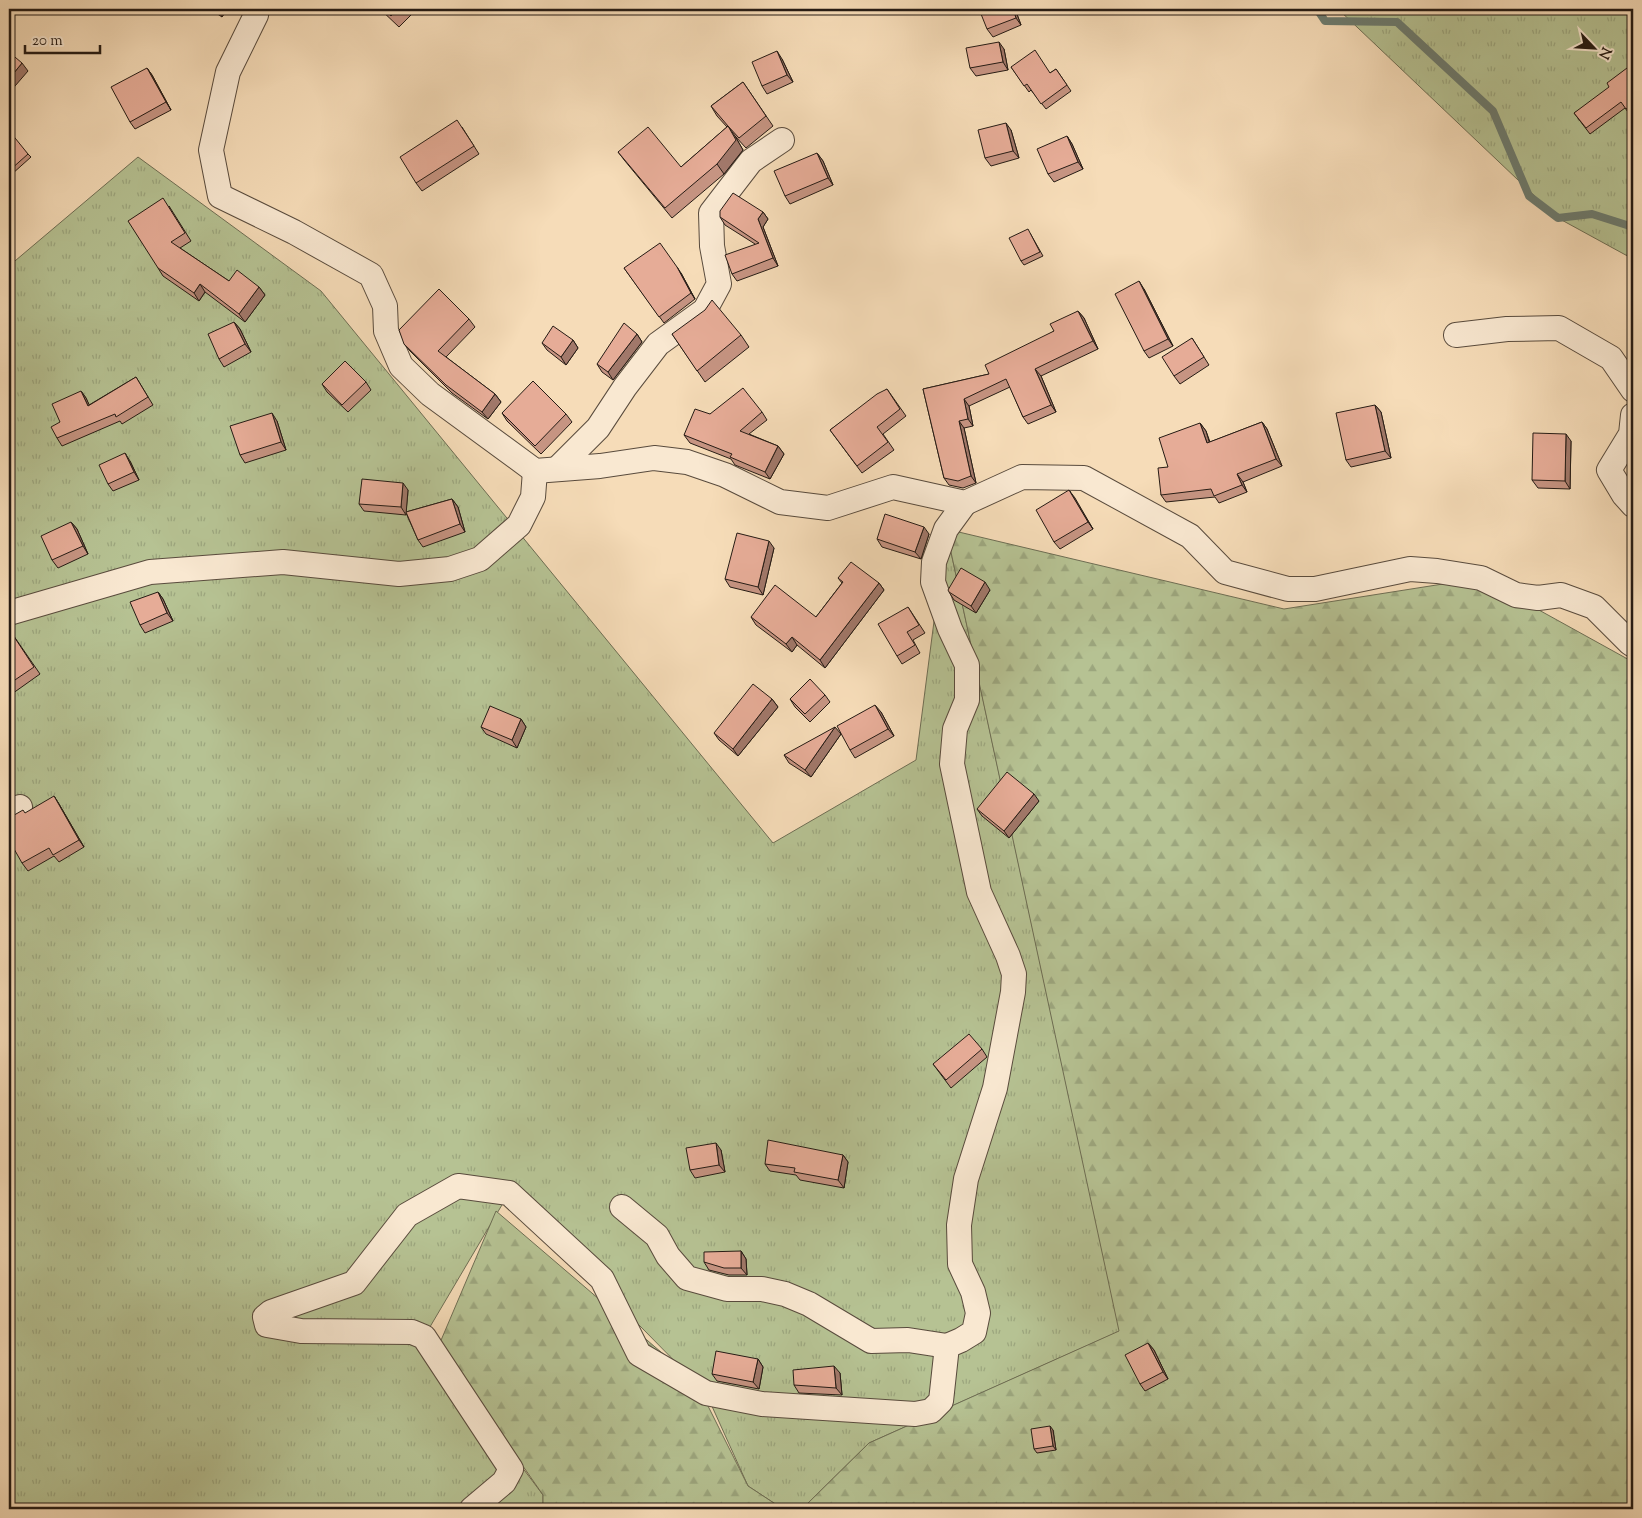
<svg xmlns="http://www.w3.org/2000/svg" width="1642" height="1518" font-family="'Sorts Mill Goudy',serif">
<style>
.grass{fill:url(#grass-tufts);stroke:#6e6e54}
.forest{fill:url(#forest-firs);stroke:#6e6e54}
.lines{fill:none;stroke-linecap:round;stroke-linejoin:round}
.stream{stroke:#6d7c70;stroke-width:8}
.minor-casing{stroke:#594b3d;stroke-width:26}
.minor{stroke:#f9e8d1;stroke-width:24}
.wall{fill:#c69482;stroke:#251b14}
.shaded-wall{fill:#a1786a;stroke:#251b14}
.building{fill:#e6ac97;stroke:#251b14}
</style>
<defs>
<pattern id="grass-tufts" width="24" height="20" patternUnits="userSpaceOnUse" patternTransform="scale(1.25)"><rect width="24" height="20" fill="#b6c293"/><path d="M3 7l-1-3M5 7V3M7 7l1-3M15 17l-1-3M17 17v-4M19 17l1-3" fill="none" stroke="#9ca67e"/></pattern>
<pattern id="forest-firs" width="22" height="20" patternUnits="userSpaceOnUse" patternTransform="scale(1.25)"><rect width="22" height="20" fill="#b6c293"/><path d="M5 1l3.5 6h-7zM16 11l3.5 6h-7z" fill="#9ca67e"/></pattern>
</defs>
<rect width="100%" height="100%" fill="#f6dcb8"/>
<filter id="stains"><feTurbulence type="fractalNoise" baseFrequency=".004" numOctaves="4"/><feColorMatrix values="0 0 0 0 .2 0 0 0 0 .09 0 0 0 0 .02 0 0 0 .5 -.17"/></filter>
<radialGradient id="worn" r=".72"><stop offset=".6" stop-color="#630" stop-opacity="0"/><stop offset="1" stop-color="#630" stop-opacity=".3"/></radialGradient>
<g class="grass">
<polygon points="1338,9 1633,9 1633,259 1558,218"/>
<polygon points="138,157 321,291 773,843 916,760 946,529 1120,1331 869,1443 802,1509 783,1509 748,1486 706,1393 509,1193 424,1337 543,1495 543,1509 9,1509 9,266"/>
</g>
<g class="forest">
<polygon points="946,529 1284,609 1481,578 1633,662 1633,1509 802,1509 869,1443 1119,1331"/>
<polygon points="496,1211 696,1382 748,1486 783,1509 543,1509 543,1495 439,1345"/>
</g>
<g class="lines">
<polyline class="stream" points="1317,9 1325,21 1397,22 1493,111 1529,196 1558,218 1592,214 1633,227"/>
<defs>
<g id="minor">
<polyline points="257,9 256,15 228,72 211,150 220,196 294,232 371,275 385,306 386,331 401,366 430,394 535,471 600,466 654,458 687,462 725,475 780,502 828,508 893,487 965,503 1022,477 1084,478 1190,536 1225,572 1288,589 1315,589 1410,569 1437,571 1481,578 1516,595 1538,598 1561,595 1594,607 1630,643 1633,645"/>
<polyline points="1456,335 1507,329 1559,328 1611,358 1633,390"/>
<polyline points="1633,415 1631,434 1609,470 1624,495 1633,505"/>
<polyline points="557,469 598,428 625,387 658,344 705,310 719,284 712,246 711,213 751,161 782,140"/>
<polyline points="9,613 150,572 283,562 399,574 450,569 480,559 519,525 533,497 535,471"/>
<polyline points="9,811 20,807"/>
<polyline points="622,1207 657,1236 668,1256 687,1278 727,1289 762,1289 785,1294 809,1304 871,1341 908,1340 947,1346"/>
<polyline points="472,1509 504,1482 511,1469 424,1337 412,1332 301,1331 267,1325 265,1317 271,1312 354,1283 407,1215 458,1186 509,1193 602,1279 639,1354 706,1393 762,1404 915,1414 931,1411 941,1401 947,1346 961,1340 974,1332 978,1313 973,1292 960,1264 959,1225 966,1179 995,1088 1013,992 1014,974 1008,956 979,892 952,764 955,729 967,700 967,665 950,629 933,582 934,562 946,529 965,503"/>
</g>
</defs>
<use href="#minor" class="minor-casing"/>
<use href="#minor" class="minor"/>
</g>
<g class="wall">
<polygon points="210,9 227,9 222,17"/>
<polygon points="380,9 417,9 399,27"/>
<polygon points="1015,9 1021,25 993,37 987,29"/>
<polygon points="1004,49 1008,70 976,76 970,68"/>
<polygon points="782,59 793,82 767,94 762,86"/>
<polygon points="1011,67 1050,73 1056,69 1071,91 1046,109 1031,90 1029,92"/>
<polygon points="147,68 152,75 171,110 135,129 130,122"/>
<polygon points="1633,76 1633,114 1631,116 1625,108 1590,134 1574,113"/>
<polygon points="743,82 773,126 746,148 735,136 743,150 724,174 672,218 625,161 618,152 681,167 727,127 717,116 711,106"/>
<polygon points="462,127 479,154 422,191 416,183"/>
<polygon points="1011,130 1019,158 991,166 985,158"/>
<polygon points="9,135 31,157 12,174 9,170"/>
<polygon points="1067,136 1072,144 1083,169 1054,182 1048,174"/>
<polygon points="817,153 823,161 833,185 790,204 785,196"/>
<polygon points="169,206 191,241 180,248 229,281 259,287 265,295 245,322 205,292 199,301 163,276 158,268"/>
<polygon points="763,212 768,219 763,227 778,266 737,281 732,274 755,244 725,225 720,217"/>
<polygon points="1030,233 1043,256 1024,265 1021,261"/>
<polygon points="624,268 681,273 695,299 664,323"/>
<polygon points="1144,289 1173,346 1149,358 1144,351"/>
<polygon points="1078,311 1084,318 1098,349 1041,376 1056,412 1028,424 1023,417 1010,387 969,406 973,426 964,428 976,483 963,488 949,485 944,478 923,389 989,374 1054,331"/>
<polygon points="469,319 475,327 446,357 495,394 501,402 488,419 452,393 410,351 404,344"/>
<polygon points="234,322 240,329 251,352 224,367 219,359"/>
<polygon points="637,334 642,342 613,380 602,372 597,364"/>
<polygon points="672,334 741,335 749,347 705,382"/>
<polygon points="1192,338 1209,365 1180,384 1174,376"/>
<polygon points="573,340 578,348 566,365 547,350 542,343"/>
<polygon points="136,377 153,405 122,424 120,421 62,446 57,438 60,422 81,391 86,398 89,405"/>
<polygon points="366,382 371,390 348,412 327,392 322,384"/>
<polygon points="887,389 906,416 883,434 894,450 862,473 830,430"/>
<polygon points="1375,405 1381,412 1391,458 1351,467 1346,460"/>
<polygon points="762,412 767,420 749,434 778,446 784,454 770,479 735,465 731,459 690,443 684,435 710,414"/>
<polygon points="502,413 566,414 572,422 541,454 507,421"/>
<polygon points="277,421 286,450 245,463 240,455"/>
<polygon points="1262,422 1267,429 1282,466 1243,482 1247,492 1219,503 1215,497 1166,502 1161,495 1168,467 1200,423 1206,431 1210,442"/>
<polygon points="1571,441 1570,489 1538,488 1532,480"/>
<polygon points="130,461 139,480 113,491 108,484"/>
<polygon points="408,490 406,512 452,499 458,507 465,532 423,547 418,540 406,513 406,515 364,511 359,504"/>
<polygon points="1069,490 1093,529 1060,549 1054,542"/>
<polygon points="71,522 77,529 88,554 58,568 52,560"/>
<polygon points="929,534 921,559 882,547 877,539"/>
<polygon points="774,548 763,595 730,587 725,579"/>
<polygon points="838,578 879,583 884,590 825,668 797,645 792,652 756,625 751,617 816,617 842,583"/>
<polygon points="990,590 976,613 954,600 949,592"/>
<polygon points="158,592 163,599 173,621 145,633 140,625"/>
<polygon points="908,607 925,633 913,640 920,653 902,664 897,656"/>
<polygon points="9,629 40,674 9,696"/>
<polygon points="825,695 830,702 810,722 795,707 790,699"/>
<polygon points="772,699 778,707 738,756 719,740 714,733"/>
<polygon points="881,712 894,736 855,758 850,750"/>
<polygon points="521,719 526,727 517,748 486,734 481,727"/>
<polygon points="841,734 811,777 789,763 784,755"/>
<polygon points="54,796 59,804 84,847 59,862 54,856 28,871 22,863"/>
<polygon points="1039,801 1009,838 982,816 977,809"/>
<polygon points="982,1049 987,1057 951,1088 933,1064"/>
<polygon points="721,1150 725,1172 695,1178 690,1170"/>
<polygon points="843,1155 848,1162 844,1188 800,1180 796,1175 770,1171 765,1164"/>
<polygon points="741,1251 746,1259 747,1275 729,1275 709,1270 704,1262"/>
<polygon points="1148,1343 1154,1350 1168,1379 1145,1391 1140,1384"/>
<polygon points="758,1359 763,1367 759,1389 717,1381 712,1374"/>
<polygon points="840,1373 842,1395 799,1393 794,1385"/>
<polygon points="1053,1430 1056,1450 1037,1453 1034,1449"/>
</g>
<g class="shaded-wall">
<polygon points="217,9 227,9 222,17"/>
<polygon points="1013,9 1015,9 1021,25 1016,18"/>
<polygon points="999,42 1004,49 1008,70 1003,62"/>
<polygon points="777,51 782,59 793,82 787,75"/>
<polygon points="22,63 28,71 9,93 9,79"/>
<polygon points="147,68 152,75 171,110 166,102"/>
<polygon points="1006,123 1011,130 1019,158 1013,151"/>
<polygon points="728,126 735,136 743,150 724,174 717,164"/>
<polygon points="1067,136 1072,144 1083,169 1078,162"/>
<polygon points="817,153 823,161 833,185 828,178"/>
<polygon points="763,212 768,219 763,227 778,266 773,258 758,219"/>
<polygon points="677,267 681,273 695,299 691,293"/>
<polygon points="1139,281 1144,289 1173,346 1168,339"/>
<polygon points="200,284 205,292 199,301 194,293"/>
<polygon points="259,287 265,295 245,322 239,314"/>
<polygon points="1078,311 1084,318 1098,349 1093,341"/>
<polygon points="234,322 240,329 251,352 245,344"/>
<polygon points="637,334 642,342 613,380 608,372"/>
<polygon points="573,340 578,348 566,365 561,357"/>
<polygon points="1035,369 1041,376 1056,412 1051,405"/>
<polygon points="81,391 86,398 93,413 88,406"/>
<polygon points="495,394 501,402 488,419 482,412"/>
<polygon points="964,399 969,406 973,426 968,419"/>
<polygon points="1375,405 1381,412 1391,458 1385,451"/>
<polygon points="272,413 277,421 286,450 281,442"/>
<polygon points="959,421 964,428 976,483 971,476"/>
<polygon points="1262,422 1267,429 1282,466 1276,459"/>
<polygon points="1200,423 1206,431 1212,451 1207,443"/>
<polygon points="1566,434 1571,441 1570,489 1565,481"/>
<polygon points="778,446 784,454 770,479 765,472"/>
<polygon points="125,453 130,461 139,480 134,472"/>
<polygon points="1237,474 1243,482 1247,492 1242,485"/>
<polygon points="403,483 408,490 406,515 401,507"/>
<polygon points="1069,490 1075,498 1093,529 1088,522"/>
<polygon points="452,499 458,507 465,532 460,524"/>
<polygon points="71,522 77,529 88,554 83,546"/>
<polygon points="924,527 929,534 921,559 915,552"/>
<polygon points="769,541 774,548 763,595 758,587"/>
<polygon points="985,582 990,590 976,613 971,606"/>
<polygon points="879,583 884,590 825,668 820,660"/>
<polygon points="158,592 163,599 173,621 167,613"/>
<polygon points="792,637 797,645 792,652 786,644"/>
<polygon points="772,699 778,707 738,756 733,749"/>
<polygon points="875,705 881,712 894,736 888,729"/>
<polygon points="521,719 526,727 517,748 512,740"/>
<polygon points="835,727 841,734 811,777 805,770"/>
<polygon points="1034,794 1039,801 1009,838 1004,831"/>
<polygon points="54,796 59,804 84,847 79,840"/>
<polygon points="716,1143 721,1150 725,1172 719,1165"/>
<polygon points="843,1155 848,1162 844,1188 838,1180"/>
<polygon points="741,1251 746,1259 747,1275 741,1268"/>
<polygon points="1148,1343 1154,1350 1168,1379 1163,1372"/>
<polygon points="758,1359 763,1367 759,1389 753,1382"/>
<polygon points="834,1366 840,1373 842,1395 836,1388"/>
<polygon points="1050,1426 1053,1430 1056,1450 1053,1446"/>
</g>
<g class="building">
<polygon points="384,9 398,9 391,16"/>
<polygon points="979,9 1013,9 1016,18 987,29"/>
<polygon points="999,42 1003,62 970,68 966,48"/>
<polygon points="1035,50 1050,73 1056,69 1067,85 1041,104 1027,84 1024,86 1011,67"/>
<polygon points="777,51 787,75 762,86 752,62"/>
<polygon points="9,52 22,63 9,79"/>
<polygon points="147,68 166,102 130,122 111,87"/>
<polygon points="1627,68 1633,76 1633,104 1626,109 1621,102 1586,128 1574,113 1609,87 1607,83"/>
<polygon points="743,82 766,116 739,138 728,126 736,140 717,164 665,208 618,152 648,127 681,167 728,126 711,106"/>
<polygon points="457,120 474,146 416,183 400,157"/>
<polygon points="1006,123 1013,151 985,158 978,130"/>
<polygon points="11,133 28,154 10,170 9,169 9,135"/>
<polygon points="1067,136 1078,162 1048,174 1037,149"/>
<polygon points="817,153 828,178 785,196 774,171"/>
<polygon points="733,193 763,212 758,219 773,258 732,274 725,255 759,243 720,217 720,211"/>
<polygon points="163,198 185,233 171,242 229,281 237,270 259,287 239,314 200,284 194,293 158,268 128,221"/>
<polygon points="1028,229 1040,252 1021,261 1009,238"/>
<polygon points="660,243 677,267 691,293 659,317 624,268"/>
<polygon points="1139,281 1168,339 1144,351 1115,294"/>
<polygon points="439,289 469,319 438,351 495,394 482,412 446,385 404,344 399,330"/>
<polygon points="712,300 741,335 697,371 672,334 705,310"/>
<polygon points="1078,311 1093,341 1035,369 1051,405 1023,417 1006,379 964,399 968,419 959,421 971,476 958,481 944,478 923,389 989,374 985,365 1054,331 1050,324"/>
<polygon points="234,322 245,344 219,359 208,334"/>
<polygon points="624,323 637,334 608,372 597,364"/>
<polygon points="553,326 573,340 561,357 542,343"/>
<polygon points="1192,338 1204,357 1174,376 1162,357"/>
<polygon points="345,361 366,382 342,405 322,384"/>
<polygon points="136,377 148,397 116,417 115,414 57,438 51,427 60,422 52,404 81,391 88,406"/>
<polygon points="533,381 566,414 535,446 502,413"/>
<polygon points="743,388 762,412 740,431 778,446 765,472 730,457 732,454 684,435 695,409 710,414"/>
<polygon points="887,389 900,409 877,427 888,442 857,466 830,430 877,394"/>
<polygon points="1375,405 1385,451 1346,460 1336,413"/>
<polygon points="272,413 281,442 240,455 230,426"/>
<polygon points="1262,422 1276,459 1237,474 1242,485 1214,496 1211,489 1161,495 1158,468 1168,467 1159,438 1200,423 1207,443"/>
<polygon points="1533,433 1566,434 1565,481 1532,480"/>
<polygon points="125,453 134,472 108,484 99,465"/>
<polygon points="362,479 403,483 401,507 359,504"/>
<polygon points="1069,490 1088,522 1054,542 1036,510"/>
<polygon points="452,499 460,524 418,540 406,512"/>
<polygon points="885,514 924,527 915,552 877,539"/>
<polygon points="71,522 83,546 52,560 41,536"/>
<polygon points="737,533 769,541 758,587 725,579"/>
<polygon points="851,562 879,583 820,660 792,637 786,644 751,617 775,585 816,617 843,582 838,578"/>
<polygon points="961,568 985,582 971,606 949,592 948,590"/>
<polygon points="158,592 167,613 140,625 130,602"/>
<polygon points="908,607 919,625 907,632 915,645 897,656 878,624"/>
<polygon points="9,629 34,667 9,684"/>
<polygon points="810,679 825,695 805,714 790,699"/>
<polygon points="753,684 772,699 733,749 714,733"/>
<polygon points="875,705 888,729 850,750 837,726"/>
<polygon points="490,706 521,719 512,740 481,727"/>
<polygon points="835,727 805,770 784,755"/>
<polygon points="1007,772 1034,794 1004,831 977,809"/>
<polygon points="54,796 79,840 53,855 49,848 22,863 9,840 9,818 23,810 25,813"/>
<polygon points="969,1034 982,1049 946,1080 933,1064"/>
<polygon points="768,1140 843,1155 838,1180 794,1172 795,1168 765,1164"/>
<polygon points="716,1143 719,1165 690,1170 686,1148"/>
<polygon points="741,1251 741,1268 724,1268 704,1262 704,1252"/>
<polygon points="1148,1343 1163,1372 1140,1384 1125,1355"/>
<polygon points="716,1351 758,1359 753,1382 712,1374"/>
<polygon points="834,1366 836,1388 794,1385 793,1370"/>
<polygon points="1050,1426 1053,1446 1034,1449 1031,1429"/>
</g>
<rect width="1642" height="1518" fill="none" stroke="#f6dcb8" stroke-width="30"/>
<rect x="10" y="10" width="1622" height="1498" fill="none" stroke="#251b14" stroke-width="2.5"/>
<rect x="15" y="15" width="1612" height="1488" fill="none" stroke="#251b14"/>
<g transform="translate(1594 48) rotate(115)" stroke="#f9e8d1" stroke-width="4" paint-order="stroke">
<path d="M0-4L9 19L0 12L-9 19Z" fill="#251b14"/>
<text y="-8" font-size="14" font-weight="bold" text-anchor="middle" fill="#251b14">N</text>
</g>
<path d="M25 45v8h75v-8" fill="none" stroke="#251b14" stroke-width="2.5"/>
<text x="32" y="45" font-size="15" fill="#251b14" stroke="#f9e8d1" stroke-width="4" paint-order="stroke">20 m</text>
<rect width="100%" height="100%" filter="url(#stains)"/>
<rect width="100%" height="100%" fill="url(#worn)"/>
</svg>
